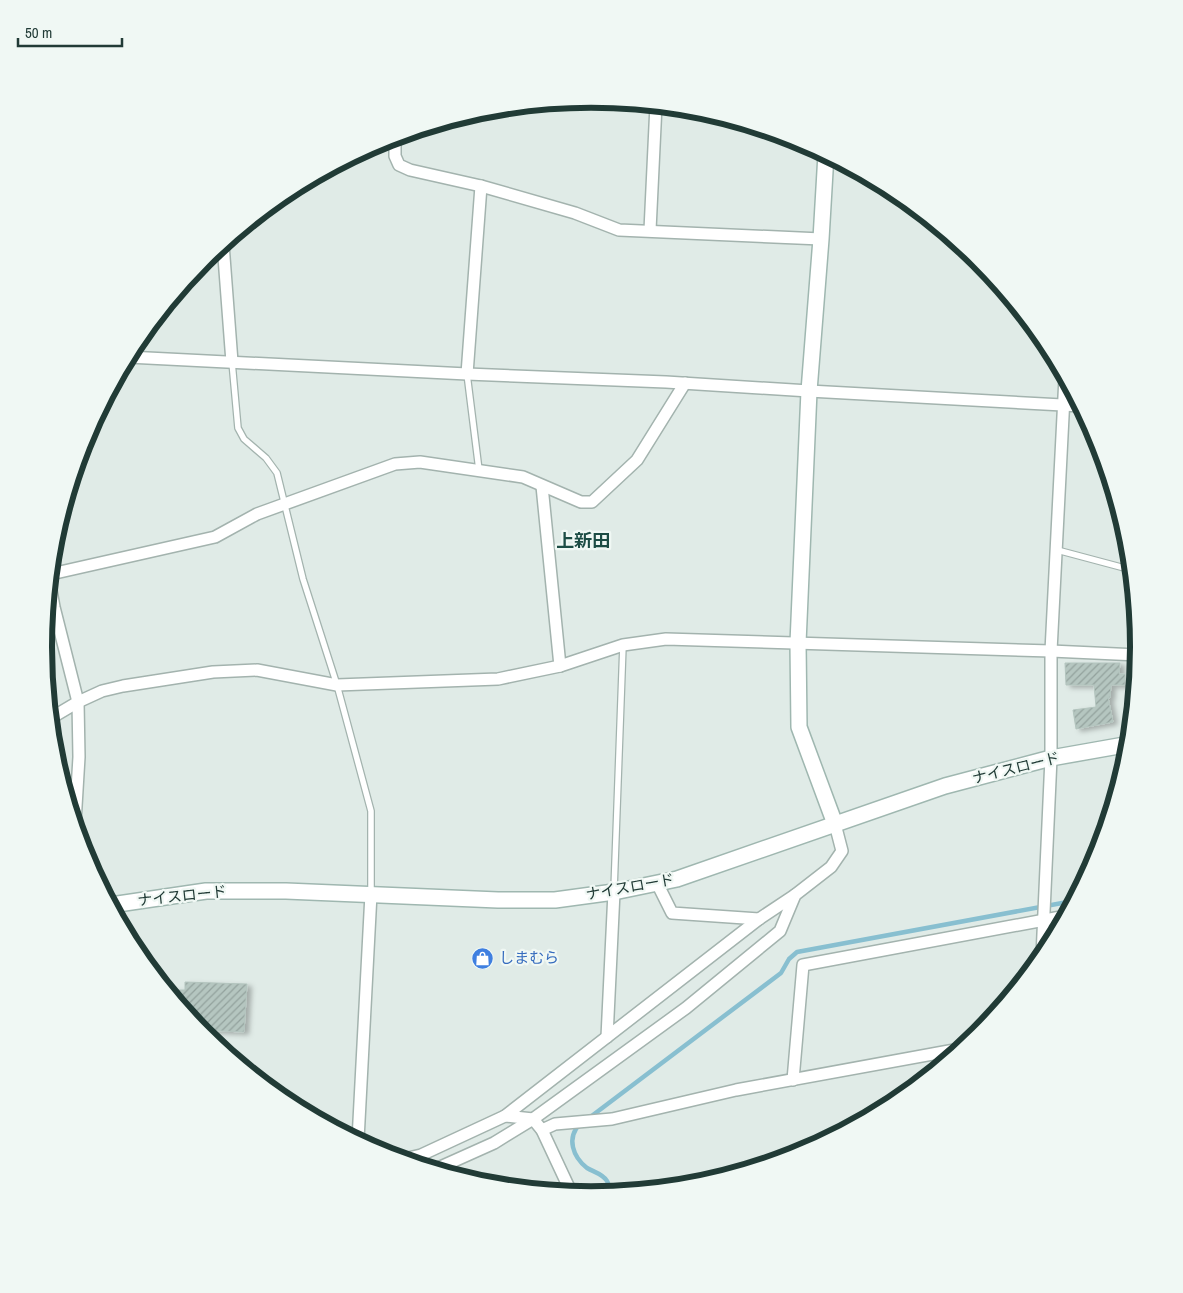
<svg xmlns="http://www.w3.org/2000/svg" width="1183" height="1293" font-family="'Archivo Narrow','Noto Sans JP',sans-serif">
<style>
.lines{fill:none;stroke-linecap:round;stroke-linejoin:round}
.stream{stroke:#88bfd0;stroke-width:4.5}
.building{fill:url(#building-hatch);stroke:#b3c4be;filter:url(#shadow)}
.lane-casing{stroke:#a3b3ae;stroke-width:8}
.street-casing{stroke:#a3b3ae;stroke-width:14}
.secondary-casing{stroke:#9fb7b0;stroke-width:18}
.lane{stroke:#fff;stroke-width:5.5}
.street{stroke:#fff;stroke-width:11}
.secondary{stroke:#fff;stroke-width:15}
.labels{text-anchor:middle;stroke-width:4.5;stroke-linejoin:round;paint-order:stroke}
.street-label{font-size:15px;fill:#213b36;stroke:#f0f8f4}
.shop-label{font-size:15px;fill:#366cbe;stroke:#f0f8f4;text-anchor:start}
.quarter-label{font-size:18px;font-weight:bold;fill:#1d4d45;stroke:#f0f8f4}
.rim{fill:none;stroke:#213b36;stroke-width:6}
</style>
<defs>
<pattern id="building-hatch" width="6" height="6" patternUnits="userSpaceOnUse" patternTransform="scale(1.25)"><rect width="6" height="6" fill="#b5c6c0"/><path d="M-1 1l2-2M0 6l6-6M5 7l2-2" fill="none" stroke="#93a29d"/></pattern>
<filter id="shadow"><feDropShadow dx="4.5" dy="2.5" stdDeviation="2.5" flood-color="#0004"/></filter>
</defs>
<rect width="100%" height="100%" fill="#e0ebe7"/>
<g class="lines">
<g class="stream">
<polyline points="589,1118 781,973 789,959 797,952 1073,901"/>
<path d="M580,1124C566,1138 573,1157 587,1168C594,1172 603,1174 607,1181C609,1184 609,1189 609,1192"/>
</g>
</g>
<g class="building">
<polygon points="1065,663 1120,663 1119,674 1125,674 1125,685 1111,685 1110,698 1108,697 1113,722 1076,729 1073,710 1096,707 1094,685 1066,685"/>
<polygon points="185,982 247,984 244,1032 201,1030 168,990 185,990"/>
</g>
<g class="lines">
<defs>
<g id="lane">
<polyline points="232,362 238,428 244,439 266,458 277,473 303,579 337,685 371,811 371,894"/>
<polyline points="467,374 479,470"/>
<polyline points="1057,550 1132,570"/>
<polyline points="614,890 623,645"/>
</g>
<g id="street">
<polyline points="395,137 395,156 399,165 410,170 481,186 575,213 619,230 821,239"/>
<polyline points="650,230 656,105"/>
<polyline points="223,244 232,362"/>
<polyline points="128,357 467,374 666,382 809,391 1081,406"/>
<polyline points="467,374 481,186"/>
<polyline points="542,486 560,666"/>
<polyline points="51,574 215,537 257,514 395,464 420,462 523,477 581,502 592,502 637,460 685,383"/>
<polyline points="50,585 54,607 78,702 79,757 75,823"/>
<polyline points="51,718 78,702 102,691 123,686 213,672 257,670 337,685 498,679 560,666 623,645 666,639 1051,651 1138,655"/>
<polyline points="657,883 672,913 759,919"/>
<polyline points="1042,956 1051,758 1051,651 1065,377"/>
<polyline points="607,1037 614,892"/>
<polyline points="793,1080 803,965 1066,916"/>
<polyline points="505,1116 759,919 795,895"/>
<polyline points="542,1130 555,1124 612,1119 736,1090 960,1049"/>
<polyline points="358,1140 371,894"/>
<polyline points="404,1159 421,1155 505,1116 533,1119 542,1130 571,1192"/>
<polyline points="436,1169 494,1143 533,1119 686,1008 780,931 795,895 831,867 842,851 835,824"/>
</g>
<g id="secondary">
<polyline points="826,154 821,239 809,391 798,643 799,727 835,824"/>
<polyline points="111,905 206,891 286,891 498,900 555,900 614,892 677,879 945,786 1051,758 1130,744"/>
</g>
</defs>
<use href="#lane" class="lane-casing"/>
<use href="#street" class="street-casing"/>
<use href="#secondary" class="secondary-casing"/>
<use href="#lane" class="lane"/>
<use href="#street" class="street"/>
<use href="#secondary" class="secondary"/>
</g>
<defs>
<symbol id="shop-disc" viewBox="-11 -11 22 22"><circle r="9.5" fill="#3f7fe0" stroke="#f0f8f4"/><path d="M-5-2.5h2.3a2.7 3.5 0 0 1 5.4 0H5L5.5 6h-11ZM-1.5-2.5h3a1.5 2.3 0 0 0-3 0Z" fill="#fff"/></symbol>
</defs>
<g fill-rule="evenodd">
<use href="#shop-disc" x="470" y="946" width="25" height="25"/>
</g>
<g class="labels">
<g class="street-label">
<text transform="translate(1016 768) rotate(-14)" y="5">ナイスロード</text>
<text transform="translate(630 887) rotate(-10)" y="5">ナイスロード</text>
<text transform="translate(182 896) rotate(-6)" y="5">ナイスロード</text>
</g>
<g class="shop-label">
<text x="499" y="963">しまむら</text>
</g>
<g class="quarter-label">
<text x="583" y="547">上新田</text>
</g>
</g>
<path d="M0 0H1183V1293H0ZM52 647a539 539 0 1 1 1078 0a539 539 0 1 1-1078 0Z" fill="#f0f8f4" fill-rule="evenodd"/>
<path class="rim" d="M52 647a539 539 0 1 1 1078 0a539 539 0 1 1-1078 0Z"/>
<path d="M18 38v8h104v-8" fill="none" stroke="#213b36" stroke-width="2.5"/>
<text x="25" y="38" font-size="15" fill="#213b36" stroke="#f0f8f4" stroke-width="4" paint-order="stroke">50 m</text>
</svg>
